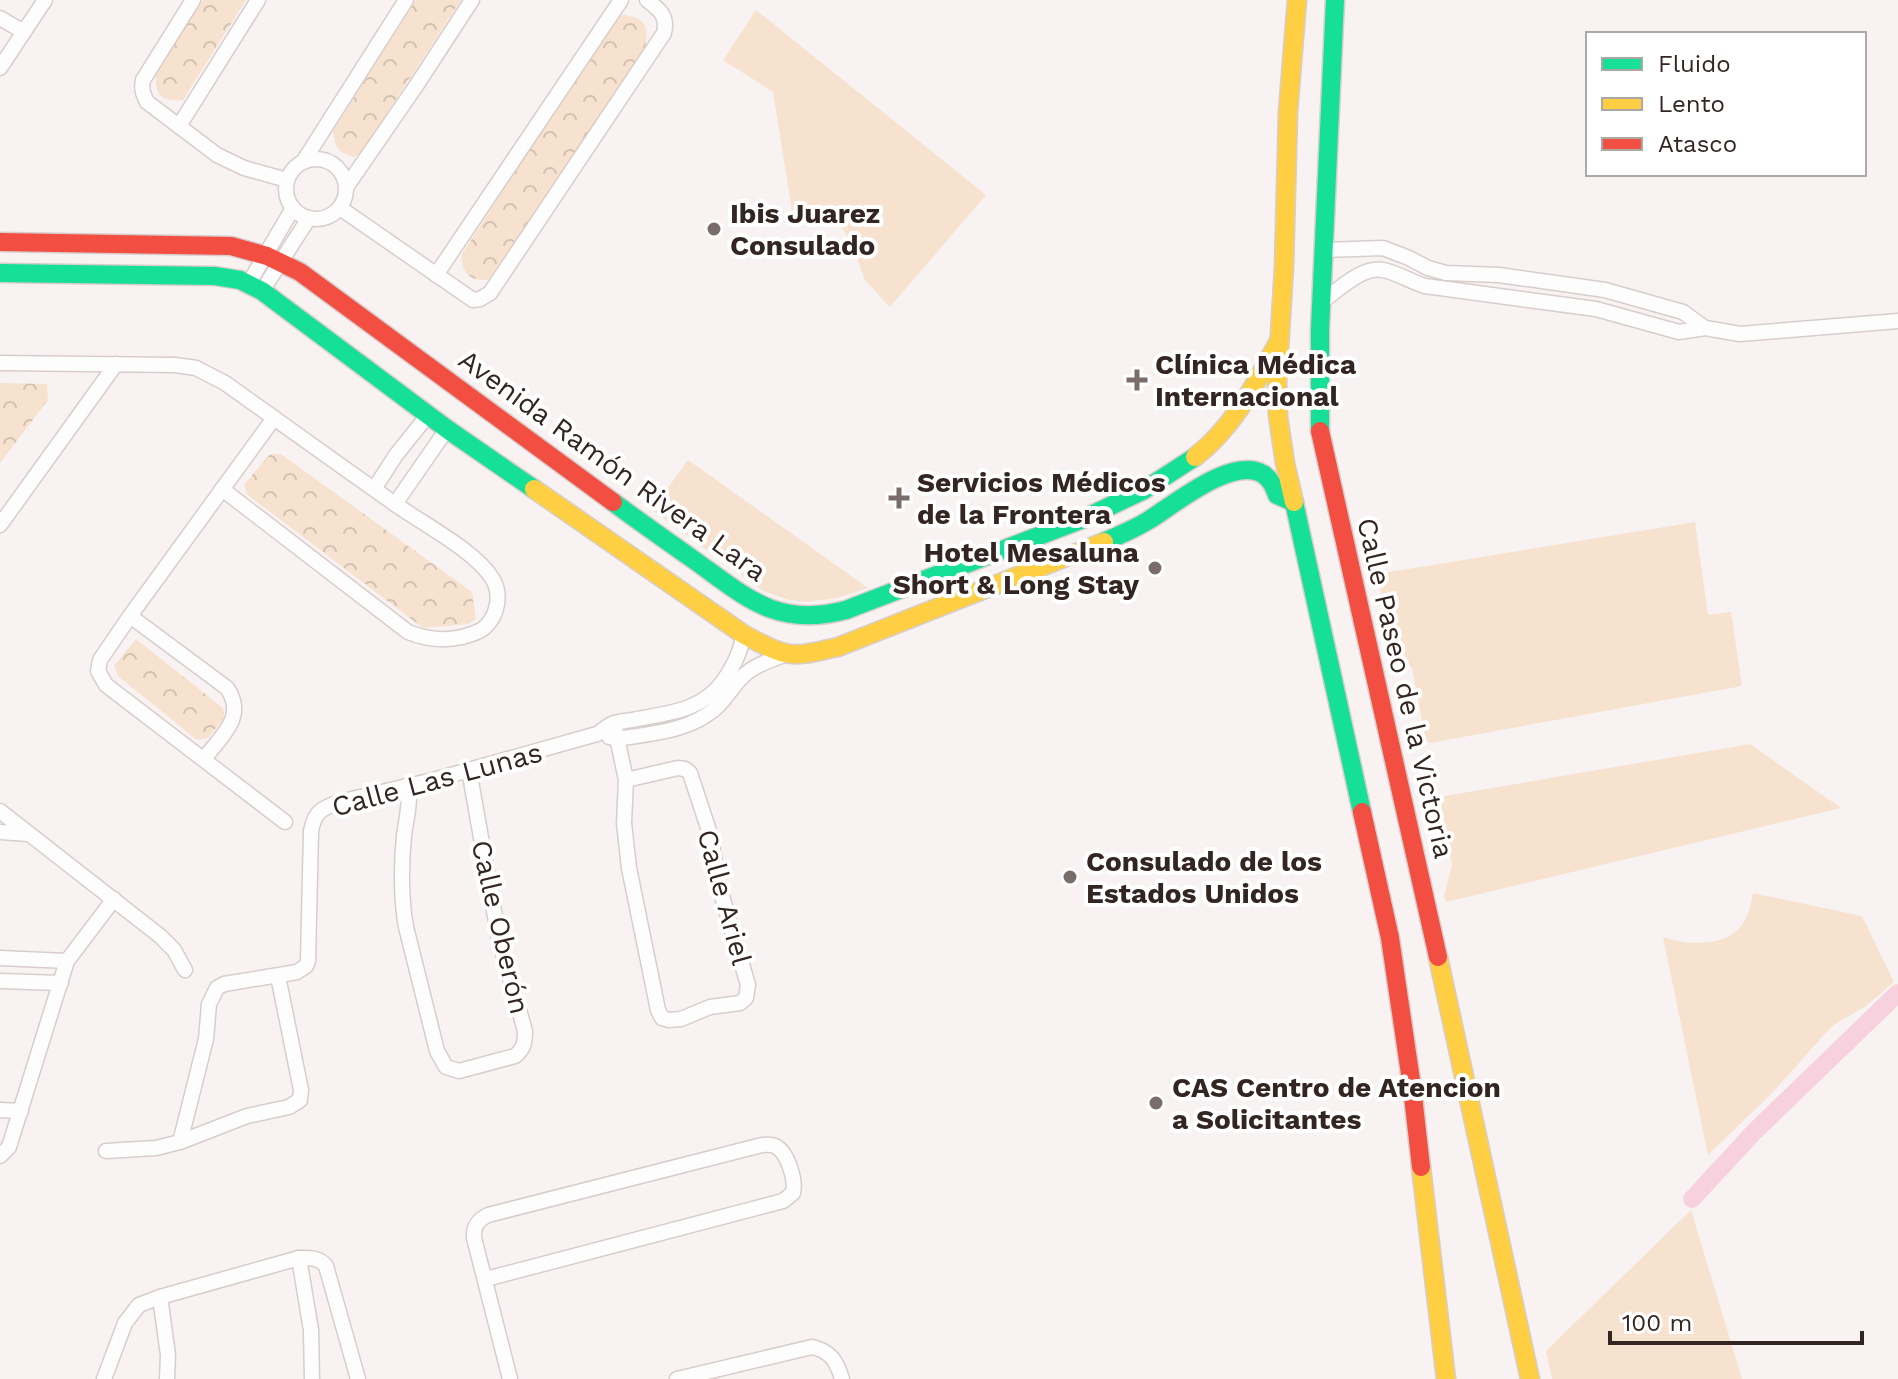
<svg xmlns="http://www.w3.org/2000/svg" width="1898" height="1379" font-family="'Work Sans',sans-serif">
<style>
.grass{fill:#f6e2ce}
.park{fill:url(#park-crowns)}
.lines{fill:none;stroke-linecap:round;stroke-linejoin:round}
.canal{stroke:#f8d1de;stroke-width:18}
.street-casing{stroke:#d8cdcb;stroke-width:17}
.fast-casing{stroke:#d8cdcb;stroke-width:21}
.slow-casing{stroke:#d8cdcb;stroke-width:21}
.jam-casing{stroke:#d8cdcb;stroke-width:21}
.street{stroke:#fefdfd;stroke-width:14}
.fast{stroke:#16e098;stroke-width:18}
.slow{stroke:#ffcf43;stroke-width:18}
.jam{stroke:#f24e42;stroke-width:18}
.poi-dot{fill:#786d6a;stroke:#fff;stroke-width:3}
.labels{text-anchor:middle;stroke-width:8;stroke-linejoin:round;paint-order:stroke}
.poi-label{font-size:28px;font-weight:bold;fill:#332521;stroke:#fff;text-anchor:start}
.street-label{font-size:28px;fill:#332521;stroke:#fff}
</style>
<defs>
<pattern id="park-crowns" width="20" height="18" patternUnits="userSpaceOnUse" patternTransform="scale(2)"><rect width="20" height="18" fill="#f6e2ce"/><path d="M2 6a3 3 0 1 1 6 0M12 15a3 3 0 1 1 6 0" fill="none" stroke="#d3c2b1"/></pattern>
</defs>
<rect width="100%" height="100%" fill="#f8f3f2"/>
<g class="grass">
<polygon points="756,10 986,195 890,307 865,280 850,240 841,227 827,216 802,206 792,211 773,92 723,60"/>
<polygon points="688,460 868,588 838,598 806,602 789,600 763,591 652,510"/>
<polygon points="1695,522 1708,615 1731,612 1742,686 1430,743 1426,740 1412,668 1393,648 1377,574"/>
<polygon points="1750,744 1841,808 1446,902 1444,896 1452,865 1440,803 1445,796"/>
<path d="M1753,893L1862,916L1894,982L1866,1006L1832,1026L1774,1091L1708,1155L1663,937C1690,946 1732,948 1746,918C1750,911 1751,901 1753,893Z"/>
<polygon points="1691,1210 1742,1379 1552,1379 1546,1351"/>
</g>
<g class="park">
<path d="M203,0H246L183,100C162,102 154,96 156,73Z"/>
<path d="M416,0H461L360,154L354,157C338,153 335,147 333,131Z"/>
<path d="M623,15C647,17 649,28 645,48L489,279C472,284 459,271 462,254L614,20Z"/>
<polygon points="0,383 47,384 48,400 0,463"/>
<polygon points="270,454 281,454 472,592 476,619 468,624 423,628 248,495 244,485"/>
<polygon points="136,639 223,708 224,718 208,738 197,740 118,676 114,666"/>
</g>
<g class="lines">
<polyline class="canal" points="1692,1199 1755,1131 1898,993"/>
<defs>
<g id="street">
<path d="M193,0L143,80C141,89 143,94 147,102L217,155L244,168L287,180"/>
<polyline points="0,18 24,32"/>
<polyline points="0,68 45,0"/>
<polyline points="179,126 258,0"/>
<circle cx="316" cy="189" r="30"/>
<polyline points="303,162 406,0"/>
<polyline points="347,186 416,86 472,0"/>
<path d="M340,208L473,300L480,299L490,293L664,33C668,16 660,10 647,0"/>
<polyline points="1324,250 1383,248 1409,258 1428,268 1446,273 1499,275 1605,290 1683,312 1705,328"/>
<polyline points="436,275 621,0"/>
<polyline points="249,283 293,208"/>
<polyline points="262,291 309,218"/>
<path d="M1321,302C1338,291 1361,266 1383,270C1398,273 1411,282 1425,286L1596,309L1679,332L1705,328L1740,334L1898,321"/>
<path d="M0,363L175,365L196,368L225,383C281,423 338,464 395,504C423,524 474,550 492,578C502,593 498,616 484,628C478,633 469,635 462,637C444,641 425,639 408,632L222,489"/>
<polyline points="274,418 130,616 100,660 98,671 106,685 285,822"/>
<polyline points="374,489 396,455 428,415"/>
<polyline points="395,504 447,429"/>
<polyline points="0,525 116,364"/>
<path d="M130,616L227,688C247,717 221,736 204,759"/>
<polyline points="614,723 626,780 624,823 629,868 658,1010 662,1018 669,1020 681,1019 710,1007 740,1003 746,998 748,985 720,889 710,834 690,773 685,769 678,768 626,780"/>
<path d="M609,737L617,739C648,734 682,732 708,714C723,705 730,689 742,677C754,665 771,660 787,654"/>
<path d="M408,785C411,803 406,819 404,836C401,864 401,900 406,927L437,1051L446,1067L459,1071L515,1056C524,1049 525,1042 525,1031L499,939L469,770"/>
<polyline points="0,811 160,936 174,950 185,970"/>
<polyline points="0,832 28,834"/>
<polyline points="0,958 67,961"/>
<polyline points="0,981 61,983"/>
<polyline points="0,1110 21,1111"/>
<path d="M180,1142L206,1039L209,1004L217,988L224,984L297,972L306,966L308,961L311,831C315,811 321,809 339,802L433,780L597,734C602,731 607,726 612,724C619,721 629,721 637,719C671,713 703,710 724,680C734,665 741,652 743,634"/>
<polyline points="106,1151 156,1148 180,1142 247,1116 289,1107 300,1100 301,1090 278,976"/>
<polyline points="0,1156 9,1147 67,961 114,899"/>
<polyline points="299,1258 311,1330 312,1379"/>
<path d="M486,1279L783,1201L793,1193C796,1181 788,1152 775,1146C770,1144 767,1145 762,1145L488,1215C478,1220 473,1226 474,1238L510,1379"/>
<polyline points="160,1297 168,1355 167,1379"/>
<path d="M104,1379L125,1323L139,1305L160,1297L299,1258C309,1258 319,1257 326,1266L358,1379"/>
<path d="M677,1379L812,1347C831,1351 837,1362 842,1379"/>
</g>
<g id="fast">
<polyline points="0,273 215,276 240,280 262,291 447,429 534,489"/>
<polyline points="1320,431 1320,329 1335,0"/>
<path d="M613,502C640,522 667,541 694,560C747,598 777,628 846,610L1083,519L1144,490L1195,457"/>
<polyline points="1294,502 1362,812"/>
<path d="M1104,542C1119,535 1135,529 1149,520C1175,504 1232,456 1263,474C1271,479 1274,487 1277,495L1293,502"/>
</g>
<g id="slow">
<path d="M1195,457C1234,427 1256,383 1279,341"/>
<path d="M534,489L743,634C756,641 771,650 785,653C802,657 822,650 838,647L1104,542"/>
<polyline points="1294,502 1285,463 1278,416 1277,383 1284,267 1288,112 1297,0"/>
<polyline points="1438,957 1530,1379"/>
<polyline points="1421,1167 1446,1379"/>
</g>
<g id="jam">
<polyline points="0,242 231,246 267,256 300,272 613,502"/>
<polyline points="1320,431 1438,957"/>
<polyline points="1362,812 1390,938 1412,1087 1421,1167"/>
</g>
</defs>
<use href="#street" class="street-casing"/>
<use href="#fast" class="fast-casing"/>
<use href="#slow" class="slow-casing"/>
<use href="#jam" class="jam-casing"/>
<use href="#street" class="street"/>
<use href="#fast" class="fast"/>
<use href="#slow" class="slow"/>
<use href="#jam" class="jam"/>
</g>
<g class="poi-dot">
<circle cx="714" cy="229" r="8"/>
<path d="M1133 368h8v8h8v8h-8v8h-8v-8h-8v-8h8z"/>
<path d="M895 486h8v8h8v8h-8v8h-8v-8h-8v-8h8z"/>
<circle cx="1155" cy="568" r="8"/>
<circle cx="1070" cy="877" r="8"/>
<circle cx="1156" cy="1103" r="8"/>
</g>
<g class="labels">
<g class="poi-label">
<text x="730" y="223">Ibis Juarez<tspan x="730" dy="32">Consulado</tspan></text>
<text x="1155" y="374">Clínica Médica<tspan x="1155" dy="32">Internacional</tspan></text>
<text x="917" y="492">Servicios Médicos<tspan x="917" dy="32">de la Frontera</tspan></text>
<text x="1139" y="562" text-anchor="end">Hotel Mesaluna<tspan x="1139" dy="32">Short &amp; Long Stay</tspan></text>
<text x="1086" y="871">Consulado de los<tspan x="1086" dy="32">Estados Unidos</tspan></text>
<text x="1172" y="1097">CAS Centro de Atencion<tspan x="1172" dy="32">a Solicitantes</tspan></text>
</g>
<g class="street-label">
<text transform="translate(613 465) rotate(36)" y="10">Avenida Ramón Rivera Lara</text>
<text transform="translate(1406 688) rotate(77)" y="10">Calle Paseo de la Victoria</text>
<text transform="translate(437 779) rotate(-15)" y="10">Calle Las Lunas</text>
<text transform="translate(725 897) rotate(75)" y="10">Calle Ariel</text>
<text transform="translate(501 927) rotate(77)" y="10">Calle Oberón</text>
</g>
</g>
<rect x="1586" y="32" width="280" height="144" fill="#ffffff" stroke="#ada8a6" stroke-width="2"/>
<rect x="1602" y="58" width="40" height="12" fill="#16e098" stroke="#ada8a6" stroke-width="2"/>
<text x="1658" y="72" font-size="24" fill="#332521">Fluido</text>
<rect x="1602" y="98" width="40" height="12" fill="#ffcf43" stroke="#ada8a6" stroke-width="2"/>
<text x="1658" y="112" font-size="24" fill="#332521">Lento</text>
<rect x="1602" y="138" width="40" height="12" fill="#f24e42" stroke="#ada8a6" stroke-width="2"/>
<text x="1658" y="152" font-size="24" fill="#332521">Atasco</text>
<path d="M1610 1331v12h252v-12" fill="none" stroke="#332521" stroke-width="4"/>
<text x="1622" y="1331" font-size="24" fill="#332521" stroke="#ffffff" stroke-width="6" paint-order="stroke">100 m</text>
</svg>
